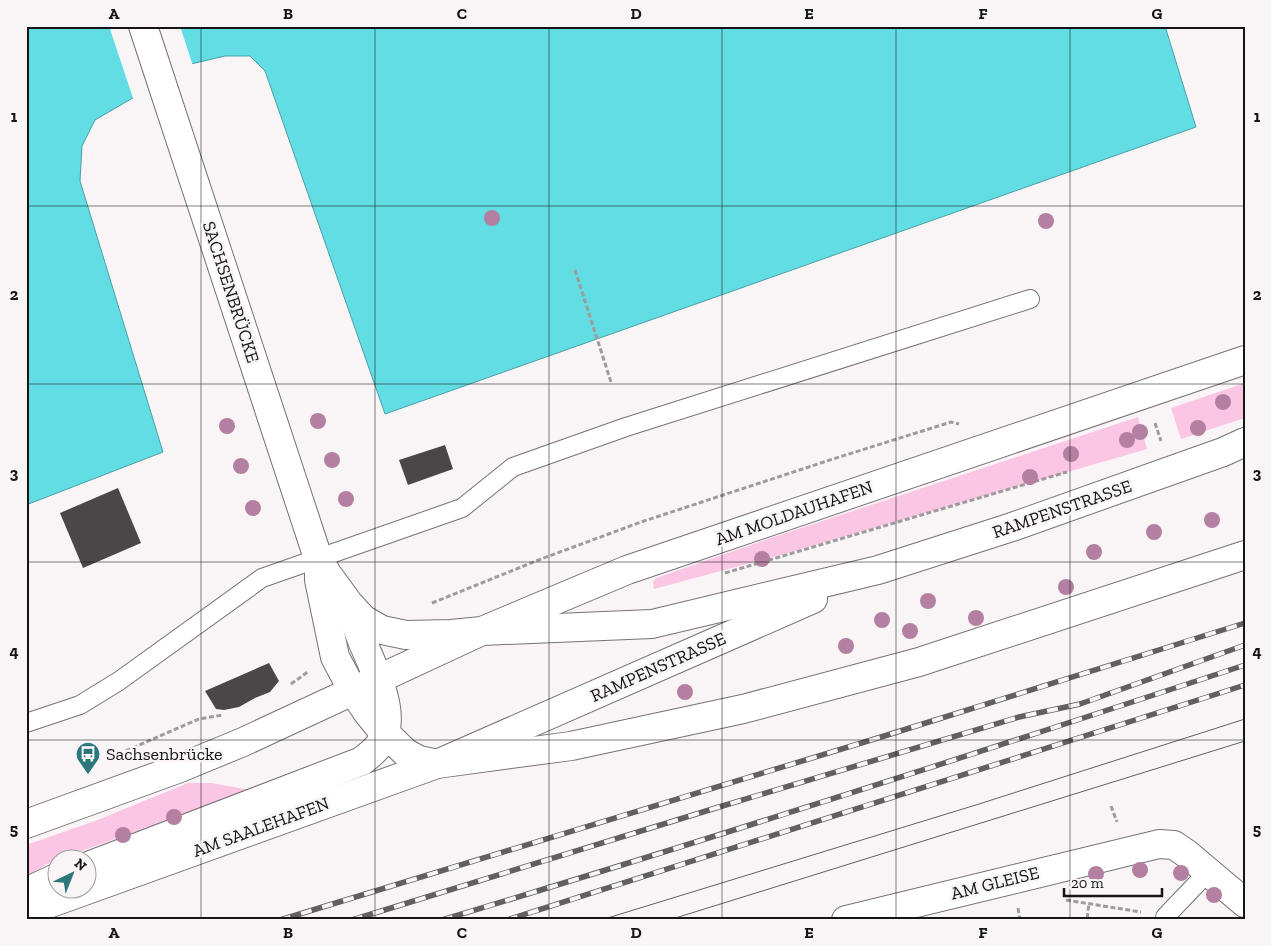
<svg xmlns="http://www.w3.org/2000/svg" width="1271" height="946" font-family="'Zilla Slab',serif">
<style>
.green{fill:#fbc5e4}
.water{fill:#62dde3;stroke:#4ba1a5}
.pier{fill:#f9f5f7}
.building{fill:#4a4749}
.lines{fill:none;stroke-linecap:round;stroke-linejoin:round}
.service-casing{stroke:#767274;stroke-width:20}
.minor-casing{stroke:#767274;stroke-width:30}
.primary-casing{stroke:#767274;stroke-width:30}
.path{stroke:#9e9b9c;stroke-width:3;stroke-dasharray:5 2.5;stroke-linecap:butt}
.service{stroke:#fff;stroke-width:18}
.minor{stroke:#fff;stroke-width:28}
.primary{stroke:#fff;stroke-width:28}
.tram{stroke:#615f60;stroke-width:1}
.rail-casing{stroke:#615f60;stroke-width:5.5}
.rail{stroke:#f9f5f7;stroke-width:4;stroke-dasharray:11;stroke-linecap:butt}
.tree{fill:#b380a2}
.grid{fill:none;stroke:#161515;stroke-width:1;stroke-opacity:0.55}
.labels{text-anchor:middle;stroke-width:5;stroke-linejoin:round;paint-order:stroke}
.street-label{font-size:18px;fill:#161515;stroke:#f9f5f7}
.poi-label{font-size:18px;fill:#161515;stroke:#f9f5f7;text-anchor:start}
.neatline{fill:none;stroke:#161515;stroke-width:2}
.grid-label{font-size:16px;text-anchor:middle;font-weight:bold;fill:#161515}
</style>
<rect width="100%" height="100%" fill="#f9f5f7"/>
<g class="green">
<polygon points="1245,383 1245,418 1181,439 1171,408"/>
<polygon points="1138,417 1147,449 791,552 654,589 653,582 656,578 771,538"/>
<polygon points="188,783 212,783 250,790 62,858 58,858 57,860 47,864 26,877 26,845 95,821"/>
</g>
<polygon class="water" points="26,26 1165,26 1196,127 385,414 265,71 250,56 225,56 191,64 95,120 82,146 80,181 163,452 26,505"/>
<polygon class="pier" points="109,26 180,26 193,66 134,101"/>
<g class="building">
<polygon points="445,445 453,469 408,485 399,460"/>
<polygon points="118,488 141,543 83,568 60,513"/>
<polygon points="269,663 279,681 270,692 255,698 239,707 224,710 216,709 205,691"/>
</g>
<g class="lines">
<defs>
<g id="service">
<polyline points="26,723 80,705 119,681 262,578 462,508 513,467 626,427 1030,299"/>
<polyline points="1165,917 1208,872"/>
</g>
<g id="minor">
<polyline points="143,26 318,558 328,575 350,605 363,619 382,630 406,635 451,634 482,631 627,570 1245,360"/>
<polyline points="319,565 319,580 335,657 353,691 367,712 380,728 406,753 419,760 437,764 571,746 743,709 919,662 1245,555"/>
<path d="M88,866L362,761C369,755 377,750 381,742C398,715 374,669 363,643C358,631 354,619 351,606"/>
<polyline points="26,892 58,877"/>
<polyline points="846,920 1159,844 1174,845 1187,854 1245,903"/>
</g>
<g id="primary">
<polyline points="26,824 180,768 243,742 482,631 652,624 878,570 1012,527 1223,452 1245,442"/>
<polyline points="26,912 437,764 813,599"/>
</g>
</defs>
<use href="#service" class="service-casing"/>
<use href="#minor" class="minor-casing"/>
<use href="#primary" class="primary-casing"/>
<g class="path">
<polyline points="575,270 611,382"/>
<polyline points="1155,423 1161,441"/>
<polyline points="725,573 1067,472"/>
<polyline points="432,603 541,559 641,522 833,459 951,422 959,424"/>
<polyline points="291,684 309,671"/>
<polyline points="112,757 199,719 223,715"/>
<polyline points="1111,806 1117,822"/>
<polyline points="1066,900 1141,912"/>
<polyline points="1018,908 1020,920"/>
<polyline points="1074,920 1087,920 1089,903"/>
</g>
<use href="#service" class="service"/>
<use href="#minor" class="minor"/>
<use href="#primary" class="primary"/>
<g class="tram">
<polyline points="601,920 979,804 1245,719"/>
<polyline points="669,920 1245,741"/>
</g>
<defs>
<g id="rail">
<polyline points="280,920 881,737 1245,623"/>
<polyline points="352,920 719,807 1019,717 1080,704 1245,645"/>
<path d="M442,920C711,839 978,753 1245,665"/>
<polyline points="507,920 1245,685"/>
</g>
</defs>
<use href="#rail" class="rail-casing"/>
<use href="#rail" class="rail"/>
</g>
<g class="tree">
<circle cx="492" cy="218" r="8"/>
<circle cx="1046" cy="221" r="8"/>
<circle cx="1223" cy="402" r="8"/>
<circle cx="318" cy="421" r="8"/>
<circle cx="227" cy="426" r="8"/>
<circle cx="1198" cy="428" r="8"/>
<circle cx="1140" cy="432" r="8"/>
<circle cx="1127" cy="440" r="8"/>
<circle cx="1071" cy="454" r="8"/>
<circle cx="332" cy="460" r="8"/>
<circle cx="241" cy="466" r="8"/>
<circle cx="1030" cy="477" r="8"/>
<circle cx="346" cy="499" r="8"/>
<circle cx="253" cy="508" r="8"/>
<circle cx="1212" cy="520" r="8"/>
<circle cx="1154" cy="532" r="8"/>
<circle cx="1094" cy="552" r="8"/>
<circle cx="762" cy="559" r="8"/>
<circle cx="1066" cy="587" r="8"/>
<circle cx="928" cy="601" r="8"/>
<circle cx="976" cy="618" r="8"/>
<circle cx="882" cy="620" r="8"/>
<circle cx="910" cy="631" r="8"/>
<circle cx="846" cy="646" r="8"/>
<circle cx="685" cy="692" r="8"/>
<circle cx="174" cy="817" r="8"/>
<circle cx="123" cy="835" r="8"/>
<circle cx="1140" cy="870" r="8"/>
<circle cx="1181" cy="873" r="8"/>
<circle cx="1096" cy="874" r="8"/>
<circle cx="1214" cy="895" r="8"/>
</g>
<path class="grid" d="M201,26V920M375,26V920M549,26V920M722,26V920M896,26V920M1070,26V920M26,206H1245M26,384H1245M26,562H1245M26,740H1245"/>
<defs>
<symbol id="bus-pin" viewBox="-11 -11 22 30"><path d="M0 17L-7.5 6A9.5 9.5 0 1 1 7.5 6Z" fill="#2d777a" stroke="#f9f5f7"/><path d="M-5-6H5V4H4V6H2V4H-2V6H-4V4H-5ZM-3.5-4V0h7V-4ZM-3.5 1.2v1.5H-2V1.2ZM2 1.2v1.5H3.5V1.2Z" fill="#fff"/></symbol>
</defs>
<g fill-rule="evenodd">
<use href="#bus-pin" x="74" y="740" width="28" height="38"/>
</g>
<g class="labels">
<g class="street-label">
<text transform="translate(231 292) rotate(72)" y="6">SACHSENBRÜCKE</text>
<text transform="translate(1062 509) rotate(-19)" y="6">RAMPENSTRASSE</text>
<text transform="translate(794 513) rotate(-19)" y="6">AM MOLDAUHAFEN</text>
<text transform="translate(658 667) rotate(-24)" y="6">RAMPENSTRASSE</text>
<text transform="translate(261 827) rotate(-20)" y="6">AM SAALEHAFEN</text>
<text transform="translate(995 883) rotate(-14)" y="6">AM GLEISE</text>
</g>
<g class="poi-label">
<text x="106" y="760">Sachsenbrücke</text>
</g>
</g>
<rect width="1271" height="946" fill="none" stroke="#f9f5f7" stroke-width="55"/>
<g transform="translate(72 874) rotate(43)"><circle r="24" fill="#f9f5f7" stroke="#9e9b9d"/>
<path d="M0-4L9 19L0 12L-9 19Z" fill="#2d777a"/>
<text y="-8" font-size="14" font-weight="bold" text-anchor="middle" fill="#161515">N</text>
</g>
<path d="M1064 888v8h98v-8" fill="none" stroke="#161515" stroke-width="2.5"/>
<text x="1071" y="888" font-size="15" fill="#161515" stroke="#f9f5f7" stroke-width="4" paint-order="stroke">20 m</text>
<rect x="28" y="28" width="1216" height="890" class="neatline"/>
<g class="grid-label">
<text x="114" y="19">A</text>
<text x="288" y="19">B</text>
<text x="462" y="19">C</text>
<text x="636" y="19">D</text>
<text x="809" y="19">E</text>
<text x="983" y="19">F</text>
<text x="1157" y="19">G</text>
<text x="14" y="122">1</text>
<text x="1257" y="122">1</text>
<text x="14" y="300">2</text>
<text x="1257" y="300">2</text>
<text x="14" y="479">3</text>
<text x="1257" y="479">3</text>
<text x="14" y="657">4</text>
<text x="1257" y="657">4</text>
<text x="14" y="835">5</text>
<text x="1257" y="835">5</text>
<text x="114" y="938">A</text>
<text x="288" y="938">B</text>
<text x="462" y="938">C</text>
<text x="636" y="938">D</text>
<text x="809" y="938">E</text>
<text x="983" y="938">F</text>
<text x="1157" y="938">G</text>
</g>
</svg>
